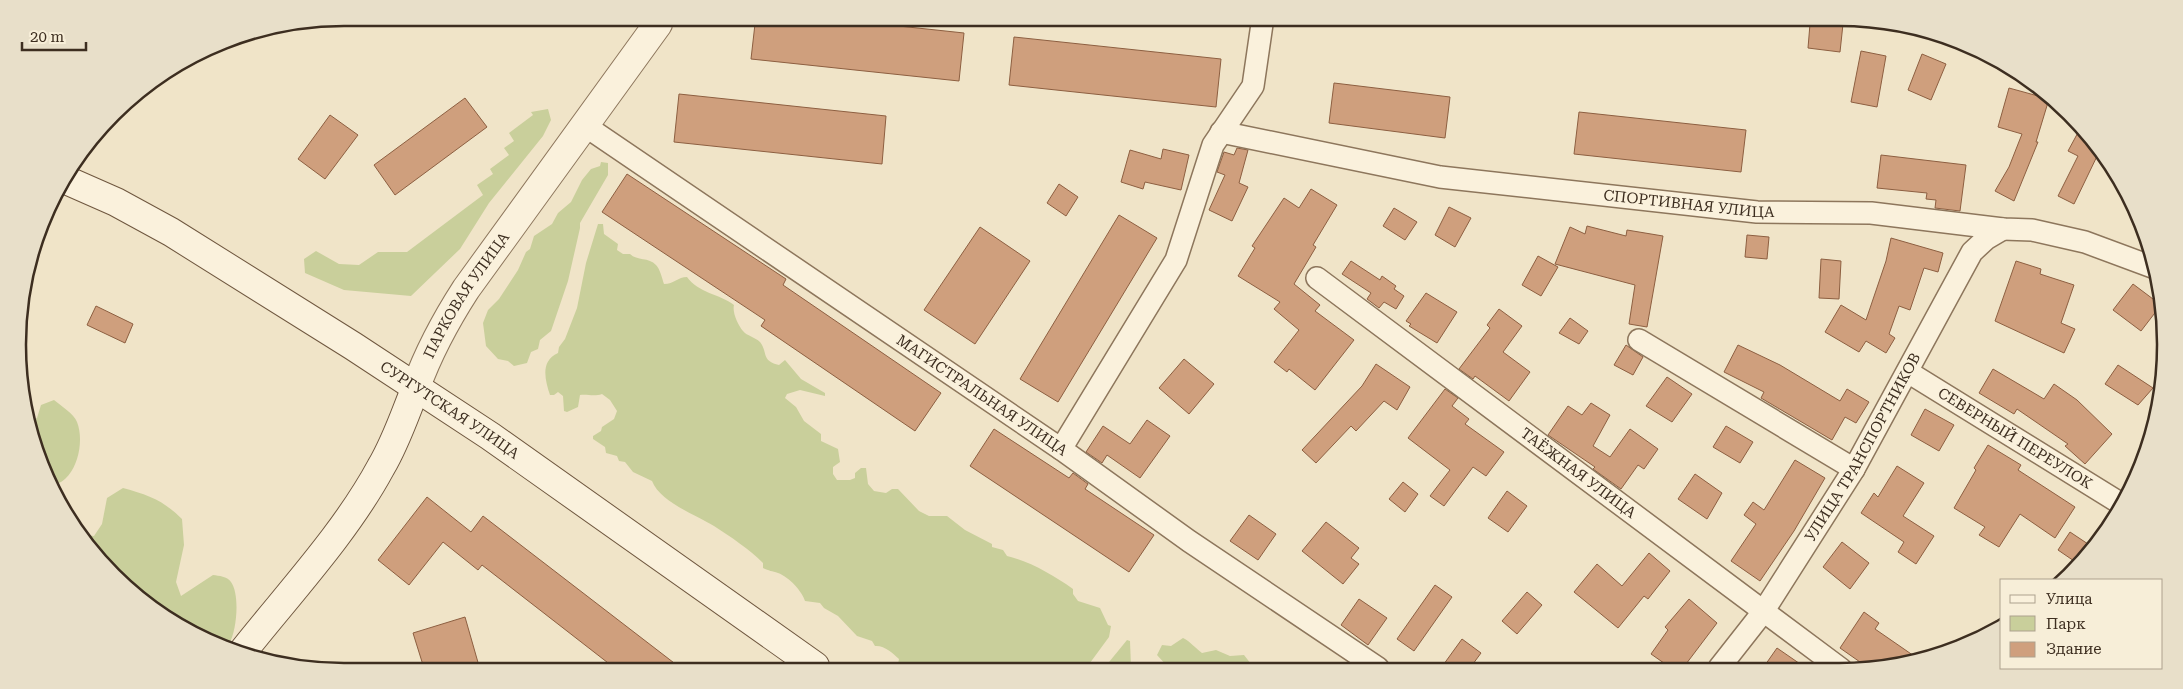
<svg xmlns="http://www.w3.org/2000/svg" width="2183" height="689" font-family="'Roboto Serif',serif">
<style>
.green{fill:#c9cf9b}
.building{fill:#cf9f7d;stroke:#8d5f41}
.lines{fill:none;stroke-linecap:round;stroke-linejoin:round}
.minor-casing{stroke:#8d765c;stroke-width:24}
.tertiary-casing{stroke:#8d765c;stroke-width:30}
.secondary-casing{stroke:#6f573f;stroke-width:30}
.minor{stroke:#faf1dc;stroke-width:21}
.tertiary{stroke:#faf1dc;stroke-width:28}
.secondary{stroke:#faf1dc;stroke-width:28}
.labels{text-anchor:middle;stroke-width:4.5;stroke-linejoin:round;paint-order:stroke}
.street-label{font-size:15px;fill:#3d2e20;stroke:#f7eed8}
.rim{fill:none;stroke:#3d2e20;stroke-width:2.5}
</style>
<rect width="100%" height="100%" fill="#f0e4c8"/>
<g class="green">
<polygon points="548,109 551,120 543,136 489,203 460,249 411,296 344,290 305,273 304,259 316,251 339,264 359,265 378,252 407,252 483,195 477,185 493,174 490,169 509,155 504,148 514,141 509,133 533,115 531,112"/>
<polygon points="601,162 608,163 608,175 580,223 580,228 568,281 551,331 540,340 538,349 531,352 527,363 514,366 508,361 498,359 486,346 483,323 488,310 499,299 518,270 526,252 530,249 534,236 552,224 558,213 571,202 582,180 591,169 600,166"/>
<path d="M598,224H603L604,234L618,244L617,250L623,254H630C637,261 649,257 656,265C660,269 662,278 664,284C674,284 678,277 687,277C698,293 720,294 734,305C732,312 738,325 743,331C747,336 755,337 760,342C768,352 761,361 779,365L785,360L801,379L825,393V396L800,390L787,394L785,398L796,407L804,421L821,434V441L838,449L840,462L833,467V474L837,480H850L855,478V473L861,468H866L868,484L874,491L886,493L892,489H898L919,511L929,516H947L965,530L992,544V547L1003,550L1007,556C1031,562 1053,575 1073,589V594L1078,601L1100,608L1108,625L1111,626L1109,637L1087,667H901L898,664L899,659C893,653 884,645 875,646L872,641L857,636L838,616L824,608L820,603L805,601C802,591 789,577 778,573C772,571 769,571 763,568V563C749,549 731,537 714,526C696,515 660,502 652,481L633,472L625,462L619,461L617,456L606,453L605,447L593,439V436L601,431L602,427L614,419L617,411L610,400L602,394C594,397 588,394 580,395L578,407L567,412L564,411L563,396L558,392L554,395H550C545,380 540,361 558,353L559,347L565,339L577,308L586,263Z"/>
<path d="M54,400C61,406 74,414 77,422C85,442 77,479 54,485L29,429L28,422L37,418L41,405Z"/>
<path d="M123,488C148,495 163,500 182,519L184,545L176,582L181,596L213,575C219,576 227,576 231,582C240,594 237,631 229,644L163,617L113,576L83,539L87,535L94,536L102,524L107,498Z"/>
<path d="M1183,638C1191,642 1195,648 1202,653L1216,650L1230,656L1244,655L1251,664L1259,667H1168L1157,655L1162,645L1171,646Z"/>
<polygon points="1127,640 1130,641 1131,667 1105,667"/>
</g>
<g class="building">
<polygon points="755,24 880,24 964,33 959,81 751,59"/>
<polygon points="1810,24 1843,24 1840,52 1808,48"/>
<polygon points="1014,37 1221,59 1216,107 1009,85"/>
<polygon points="1861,51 1886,56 1877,107 1851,102"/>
<polygon points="1922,54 1946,64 1931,100 1908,90"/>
<polygon points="1334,83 1450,97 1445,138 1329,123"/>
<polygon points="2009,88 2049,99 2036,142 2038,142 2014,201 1995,191 2009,167 2022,134 1998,127"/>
<polygon points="679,94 886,116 882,164 674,142"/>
<polygon points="465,98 487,127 395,195 374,165"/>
<polygon points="1579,112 1746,130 1741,172 1574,154"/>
<polygon points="330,115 358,135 325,179 298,159"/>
<polygon points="2081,127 2100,150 2074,204 2058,196 2078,156 2068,151"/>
<polygon points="1237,148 1248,150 1239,183 1248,187 1232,221 1209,210 1225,175 1217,172 1224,152 1234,155"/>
<polygon points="1163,149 1189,155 1181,190 1145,182 1143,189 1121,182 1130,150 1161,159"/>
<polygon points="1881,155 1966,165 1960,211 1935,208 1936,200 1926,199 1927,193 1877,188"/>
<polygon points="627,174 786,279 783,285 941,393 915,431 761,326 765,320 602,212"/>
<polygon points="1059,184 1078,197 1066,216 1047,203"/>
<polygon points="1311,189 1337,205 1313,245 1316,247 1294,284 1320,305 1315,311 1354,340 1315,390 1289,369 1287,372 1274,362 1299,330 1274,309 1280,302 1238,276 1255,248 1252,246 1284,198 1299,208"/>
<polygon points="1449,207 1471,218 1455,247 1435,235"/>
<polygon points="1394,208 1417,222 1405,240 1383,226"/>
<polygon points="1119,215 1157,238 1058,402 1020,379"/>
<polygon points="1587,226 1626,236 1627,230 1663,236 1647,327 1629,324 1635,285 1555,264 1570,227 1585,234"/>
<polygon points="980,227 1030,261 975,344 924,310"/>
<polygon points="1747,235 1769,237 1767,259 1745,257"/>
<polygon points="1891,238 1943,253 1938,272 1924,268 1910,310 1899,306 1889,334 1895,338 1886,353 1866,341 1859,352 1825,332 1841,305 1866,320 1886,261"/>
<polygon points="1538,256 1558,267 1541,296 1522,285"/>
<polygon points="1821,259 1841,261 1839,299 1819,298"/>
<polygon points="1351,261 1380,280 1382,276 1396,286 1394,289 1404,296 1396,309 1384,302 1379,308 1367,299 1371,293 1342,274"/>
<polygon points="2016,261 2041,269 2040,274 2074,285 2061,323 2075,329 2064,353 1995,321"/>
<polygon points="2133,284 2161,305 2141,331 2113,310"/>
<polygon points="1426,293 1457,312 1437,343 1409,326 1411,324 1406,321"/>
<polygon points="96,306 133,324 125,343 87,325"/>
<polygon points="1499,309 1522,326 1503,352 1530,372 1509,401 1475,376 1473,379 1459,369 1490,328 1487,325"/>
<polygon points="1570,318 1588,331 1579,344 1559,333"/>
<polygon points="1626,345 1643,357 1633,375 1614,365"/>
<polygon points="1738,345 1780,365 1840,401 1847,389 1869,402 1856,423 1845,417 1832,440 1761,398 1764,392 1724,372"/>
<polygon points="1184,359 1214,384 1189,414 1159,388"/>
<polygon points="1376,364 1410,387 1397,410 1384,401 1356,431 1351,426 1316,463 1302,450 1362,386"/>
<polygon points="2118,365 2153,388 2138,405 2105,384"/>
<polygon points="1993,369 2044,399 2054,384 2077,400 2112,434 2085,464 2065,446 2068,444 2017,409 2014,414 1979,393"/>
<polygon points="1667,377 1692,394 1672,422 1646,406"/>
<polygon points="1445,389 1458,398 1452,406 1469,419 1465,424 1504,452 1486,476 1473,467 1444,506 1430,496 1450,470 1408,438"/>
<polygon points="1591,403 1610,415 1593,446 1610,457 1630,429 1658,449 1644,469 1638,465 1621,489 1593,469 1595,467 1548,435 1568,406 1582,415"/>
<polygon points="1925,409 1954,425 1939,451 1911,435"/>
<polygon points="1147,420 1170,436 1140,478 1107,455 1102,463 1086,452 1103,426 1130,444"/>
<polygon points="1726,426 1753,442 1740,463 1713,447"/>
<polygon points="994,429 1069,478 1073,473 1088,484 1085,489 1154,535 1129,572 970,466"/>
<polygon points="1988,445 2021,465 2018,470 2075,507 2055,538 2020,514 1999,547 1979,535 1985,527 1954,508 1976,470 1974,468"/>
<polygon points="1795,460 1825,478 1794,531 1760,581 1731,561 1756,524 1744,515 1753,502 1764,510"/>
<polygon points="1897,466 1924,483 1903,516 1934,536 1916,564 1898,552 1904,542 1861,513 1874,493 1878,497"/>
<polygon points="1695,474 1722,493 1707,519 1678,499"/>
<polygon points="1403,482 1418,494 1405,512 1389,499"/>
<polygon points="1507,491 1527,506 1508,532 1488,518"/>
<polygon points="427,497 471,532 483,516 678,666 612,666 482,565 478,570 443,542 409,585 378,560"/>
<polygon points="1249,515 1276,534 1258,560 1230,541"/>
<polygon points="1326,522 1359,548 1351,558 1359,564 1343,584 1302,551"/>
<polygon points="2070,532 2091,546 2077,563 2058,550"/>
<polygon points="1842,542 1869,563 1850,589 1823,567"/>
<polygon points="1649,553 1670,571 1648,599 1644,596 1618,628 1574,592 1597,564 1622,586"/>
<polygon points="1435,585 1452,597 1414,651 1397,639"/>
<polygon points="1527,592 1542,605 1517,634 1502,621"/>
<polygon points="1359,599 1387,618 1368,645 1341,625"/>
<polygon points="1689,599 1717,623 1683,668 1671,668 1651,654 1668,630 1665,627"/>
<polygon points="1864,612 1879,623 1875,629 1917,658 1881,669 1870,669 1840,648"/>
<polygon points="465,617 479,666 423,665 413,633"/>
<polygon points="1462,639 1481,653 1470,668 1441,668"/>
<polygon points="1777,648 1806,668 1763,668"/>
</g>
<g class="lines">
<defs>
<g id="minor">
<path id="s1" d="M584,125L1061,449L1189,541L1378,668"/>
<path id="s2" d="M1221,132L1440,177L1757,212L1871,213L2003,229L2032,230L2085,242L2155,268"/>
<path id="s3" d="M1317,278L1841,669"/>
<polyline points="1639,340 1854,469"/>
<path id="s4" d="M1908,372L2123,505"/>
<polyline points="1061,449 1176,260 1213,145 1253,86 1262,24"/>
<path id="s5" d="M1719,668L1763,612L1854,469L1972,252L1986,239L2003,229"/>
</g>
<g id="tertiary">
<path id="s6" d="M416,387C429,351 446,320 466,289L658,24"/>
</g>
<g id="secondary">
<path id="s7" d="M66,180L116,202L171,232L353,346L490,436L815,666"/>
<path d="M244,650C290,592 346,532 381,467C396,442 405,414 416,387"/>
</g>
</defs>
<use href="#minor" class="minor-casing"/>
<use href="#tertiary" class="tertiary-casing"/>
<use href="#secondary" class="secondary-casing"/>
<use href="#minor" class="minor"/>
<use href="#tertiary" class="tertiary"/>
<use href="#secondary" class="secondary"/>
</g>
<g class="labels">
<g class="street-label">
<text dy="5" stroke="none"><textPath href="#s2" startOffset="474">СПОРТИВНАЯ УЛИЦА</textPath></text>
<text dy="5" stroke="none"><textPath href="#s6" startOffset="105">ПАРКОВАЯ УЛИЦА</textPath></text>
<text dy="5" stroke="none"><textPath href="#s1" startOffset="481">МАГИСТРАЛЬНАЯ УЛИЦА</textPath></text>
<text dy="5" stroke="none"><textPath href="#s7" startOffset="448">СУРГУТСКАЯ УЛИЦА</textPath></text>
<text dy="5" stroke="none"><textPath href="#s4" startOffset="126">СЕВЕРНЫЙ ПЕРЕУЛОК</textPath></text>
<text dy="5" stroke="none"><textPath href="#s5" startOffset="264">УЛИЦА ТРАНСПОРТНИКОВ</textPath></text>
<text dy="5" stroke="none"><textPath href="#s3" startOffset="326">ТАЁЖНАЯ УЛИЦА</textPath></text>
</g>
</g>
<path d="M0 0H2183V689H0ZM344 26H1839A318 318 0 0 1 2157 344V345A318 318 0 0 1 1839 663H344A318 318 0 0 1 26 345V344A318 318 0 0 1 344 26Z" fill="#e8dfc9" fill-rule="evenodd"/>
<path class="rim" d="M344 26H1839A318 318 0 0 1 2157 344V345A318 318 0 0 1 1839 663H344A318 318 0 0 1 26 345V344A318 318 0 0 1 344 26Z"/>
<rect x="2000" y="579" width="162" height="90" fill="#f7eed8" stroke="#ada18e"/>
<rect x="2010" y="595" width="25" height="8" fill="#faf1dc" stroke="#ada18e"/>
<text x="2046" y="604" font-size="15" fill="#3d2e20">Улица</text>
<rect x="2010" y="616" width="25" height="15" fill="#c9cf9b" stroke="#ada18e"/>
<text x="2046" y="629" font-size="15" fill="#3d2e20">Парк</text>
<rect x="2010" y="642" width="25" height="15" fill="#cf9f7d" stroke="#ada18e"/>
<text x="2046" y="654" font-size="15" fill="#3d2e20">Здание</text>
<path d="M22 42v8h64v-8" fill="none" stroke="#3d2e20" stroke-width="2.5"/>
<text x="30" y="42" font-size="15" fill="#3d2e20" stroke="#f7eed8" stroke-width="4" paint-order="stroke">20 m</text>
</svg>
